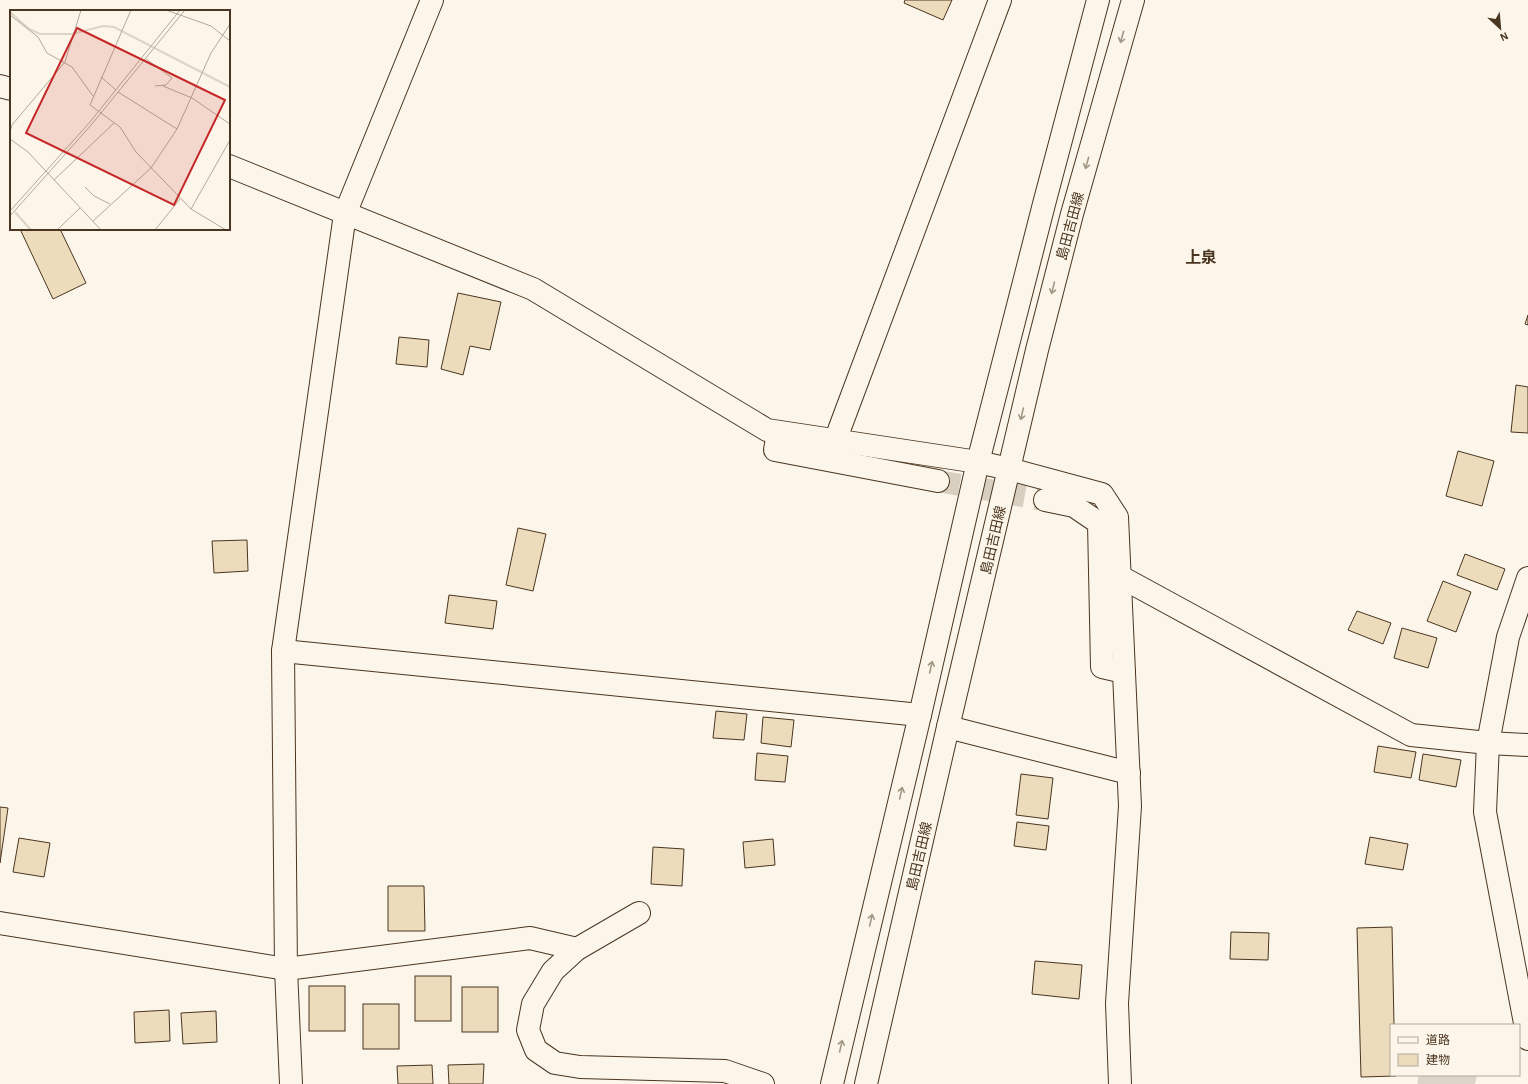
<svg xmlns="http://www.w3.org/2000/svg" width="1528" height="1084" font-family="'Alegreya Sans','Noto Sans JP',sans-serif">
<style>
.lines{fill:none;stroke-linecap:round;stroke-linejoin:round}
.river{stroke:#dcd4c6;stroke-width:49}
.building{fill:#ecdcbc;stroke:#4a3520}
.street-tunnel{stroke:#d8cfc1;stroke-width:22;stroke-dasharray:22 11;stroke-linecap:butt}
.street-casing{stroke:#4a3520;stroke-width:24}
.primary-casing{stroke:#4a3520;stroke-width:24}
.street{stroke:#fbf6e9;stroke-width:22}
.primary{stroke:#fbf6e9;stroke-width:22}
.oneway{stroke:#a29684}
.labels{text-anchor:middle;stroke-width:3;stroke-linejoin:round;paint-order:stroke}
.street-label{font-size:14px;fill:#4a3520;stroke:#fbf6e9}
.quarter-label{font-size:16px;font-weight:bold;fill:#4a3520;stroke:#fbf6e9}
.inset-river{fill:none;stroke:#dcd4c6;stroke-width:2}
.inset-road{fill:none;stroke:#b4a999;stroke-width:1}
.view{fill:#c62828;fill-opacity:0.15;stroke:#c62828;stroke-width:2}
.inset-edge{fill:none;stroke:#4a3520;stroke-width:2}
</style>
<rect width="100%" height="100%" fill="#fbf6e9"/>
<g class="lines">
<polyline class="river" points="1442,1084 1452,1075"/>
</g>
<g class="building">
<polygon points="905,0 952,0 943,20 904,3"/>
<polygon points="20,229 60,229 86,283 53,299"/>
<polygon points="458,293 501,302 490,350 470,346 463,375 441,369"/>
<polygon points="1528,315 1528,325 1525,324"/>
<polygon points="399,337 429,340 427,367 396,364"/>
<polygon points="1516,385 1528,387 1528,433 1511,432"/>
<polygon points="1458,451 1494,461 1482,506 1446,496"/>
<polygon points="518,528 546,534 533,591 506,585"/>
<polygon points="247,540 248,571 214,573 212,541"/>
<polygon points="1465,554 1505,569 1497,590 1457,575"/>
<polygon points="1443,581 1471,592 1456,632 1427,621"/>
<polygon points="449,595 497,601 493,629 445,623"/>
<polygon points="1357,611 1391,623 1383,644 1348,630"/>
<polygon points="1402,628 1437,638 1428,668 1394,658"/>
<polygon points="716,711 747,714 744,740 713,738"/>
<polygon points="763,717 794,720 791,747 761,743"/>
<polygon points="1378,746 1416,752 1411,778 1374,772"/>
<polygon points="757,753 788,756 785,782 755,780"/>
<polygon points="1423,754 1461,760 1456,787 1419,780"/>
<polygon points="1021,774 1053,778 1048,819 1016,815"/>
<polygon points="0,807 8,808 0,863"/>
<polygon points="1017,822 1049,826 1046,850 1014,846"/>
<polygon points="1370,837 1408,844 1403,870 1365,864"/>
<polygon points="19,838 50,843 44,877 13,872"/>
<polygon points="773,839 775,865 745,868 743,842"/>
<polygon points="653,847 684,849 682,886 651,884"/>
<polygon points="388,886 424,886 425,931 388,931"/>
<polygon points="1392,927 1394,1025 1391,1025 1391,1075 1396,1076 1361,1077 1357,928"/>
<polygon points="1231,932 1269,933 1268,960 1230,959"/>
<polygon points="1035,961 1082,965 1079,999 1032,994"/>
<rect x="415" y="976" width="36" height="45"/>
<rect x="309" y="986" width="36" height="45"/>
<rect x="462" y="987" width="36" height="45"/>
<rect x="363" y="1004" width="36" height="45"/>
<polygon points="169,1010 170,1041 135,1043 134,1012"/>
<polygon points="216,1011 217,1042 183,1044 181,1013"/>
<polygon points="484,1064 483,1084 449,1084 448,1065"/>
<polygon points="432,1065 433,1084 398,1084 397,1066"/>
</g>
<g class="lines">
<polyline class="street-tunnel" points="938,481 1045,500"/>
<defs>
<g id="street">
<polyline points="0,86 11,89"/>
<polyline points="229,166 533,289 767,430 978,462 1009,469 1102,494 1117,517 1130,806 1117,1003 1120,1084"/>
<polyline points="778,432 775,450 938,481"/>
<polyline points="835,441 1000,0"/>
<polyline points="1045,500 1074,506 1099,523 1102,667 1124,672"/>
<polyline points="1119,576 1411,735 1488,743 1528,745"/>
<polyline points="1528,578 1508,637 1488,743 1485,812 1528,1039"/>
<polyline points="283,651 920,715"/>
<polyline points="948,727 1129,773"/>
<polyline points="639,913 577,949 553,971 533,1004 528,1030 536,1050 555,1063 580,1067 725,1071 763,1084"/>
<polyline points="0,923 286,969 530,938 577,949"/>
<polyline points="291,1084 286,969 283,651 345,214 432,0"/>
</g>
<g id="primary">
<polyline points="832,1084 920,715 978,462 1044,204 1098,0"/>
<polyline points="866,1084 948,727 1037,350 1072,214 1133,0"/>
</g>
</defs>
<use href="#street" class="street-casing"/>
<use href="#primary" class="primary-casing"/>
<use href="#street" class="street"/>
<use href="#primary" class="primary"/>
</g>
<defs><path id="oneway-shaft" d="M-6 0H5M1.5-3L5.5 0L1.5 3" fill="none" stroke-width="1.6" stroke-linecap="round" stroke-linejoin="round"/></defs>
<g class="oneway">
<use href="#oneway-shaft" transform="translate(1122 37) rotate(106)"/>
<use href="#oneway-shaft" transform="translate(1087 163) rotate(106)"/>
<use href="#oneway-shaft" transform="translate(1053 288) rotate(104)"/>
<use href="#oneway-shaft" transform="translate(1022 414) rotate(103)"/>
<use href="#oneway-shaft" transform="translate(931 667) rotate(-77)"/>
<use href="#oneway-shaft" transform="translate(901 793) rotate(-77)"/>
<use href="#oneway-shaft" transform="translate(871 920) rotate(-77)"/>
<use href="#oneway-shaft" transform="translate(841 1046) rotate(-77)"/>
</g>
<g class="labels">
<g class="street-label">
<text transform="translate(1070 226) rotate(-75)" y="5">島田吉田線</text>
<text transform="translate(993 540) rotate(-77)" y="5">島田吉田線</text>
<text transform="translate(919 856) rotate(-77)" y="5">島田吉田線</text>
</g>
<g class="quarter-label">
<text x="1201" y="263">上泉</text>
</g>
</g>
<g transform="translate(10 10)">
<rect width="220" height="220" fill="#fbf6e9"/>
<path class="inset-river" d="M0,2L19,19L30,24H62L93,16L104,17L220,77M5,202L21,220"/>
<path class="inset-road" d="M121,0L80,95L110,117L126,142L181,199L216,220M156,0L201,16L220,31M0,5L28,27L37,43L62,57L83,86M136,49L162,68L156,75L145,76M91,67L106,80M153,76L182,88L220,114M108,82L167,119M0,122L2,115L55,52L71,0M0,129L18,142L91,220M44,170L104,113M75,177L84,186L100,194M181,199L220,130M0,201L80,112L170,0M0,206L82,114L175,0M83,211L141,158L167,119L201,43L220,14M47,220L70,198M145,220L170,189"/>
<path class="view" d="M67,18L215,90L164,195L16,123Z"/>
<rect width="220" height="220" class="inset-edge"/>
</g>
<rect x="1390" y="1024" width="130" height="52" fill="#fbf6e9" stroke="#b4a999"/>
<rect x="1398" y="1037" width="20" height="6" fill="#fbf6e9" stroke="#b4a999"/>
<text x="1426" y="1044" font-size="12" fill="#4a3520">道路</text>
<rect x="1398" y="1054" width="20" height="12" fill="#ecdcbc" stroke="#b4a999"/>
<text x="1426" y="1064" font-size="12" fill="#4a3520">建物</text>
<g transform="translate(1500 28) rotate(154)" stroke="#fbf6e9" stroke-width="3" paint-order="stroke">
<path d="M0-3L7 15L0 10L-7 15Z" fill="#4a3520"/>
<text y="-6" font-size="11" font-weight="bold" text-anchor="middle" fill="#4a3520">N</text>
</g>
</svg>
